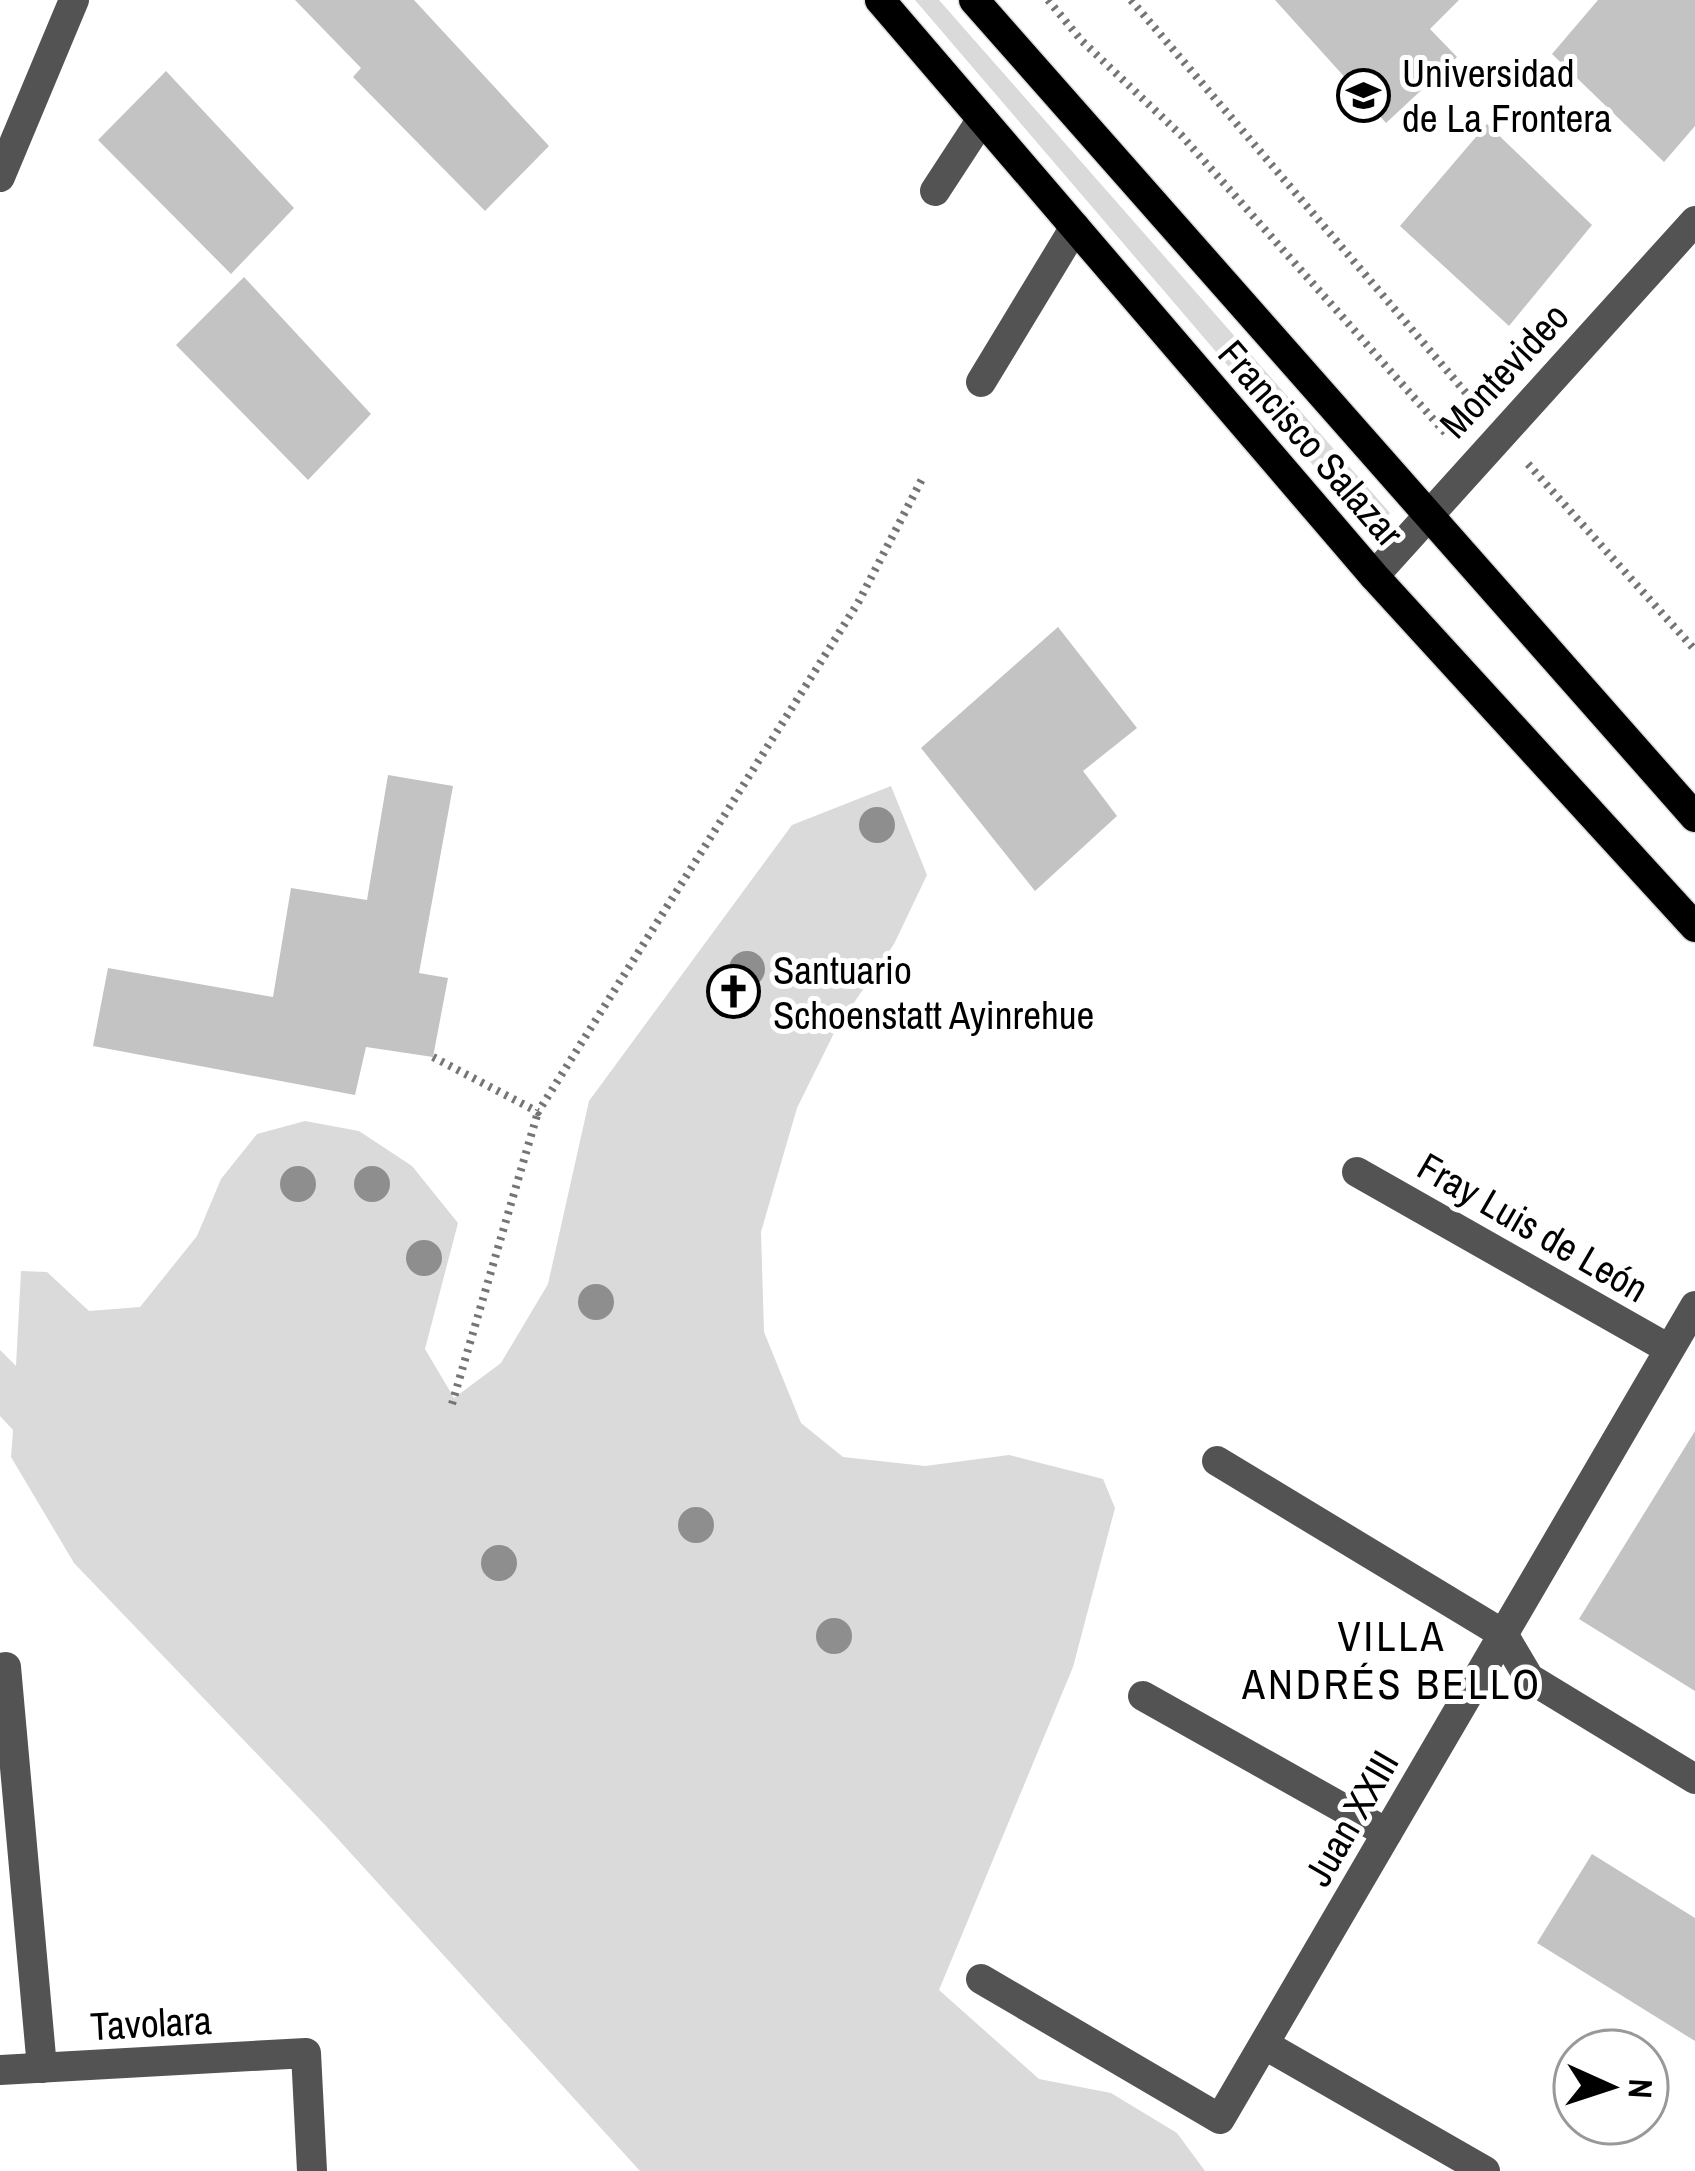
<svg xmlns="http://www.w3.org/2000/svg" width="1695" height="2171" font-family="'Archivo Narrow',sans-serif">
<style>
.green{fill:#dadada}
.building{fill:#c3c3c3}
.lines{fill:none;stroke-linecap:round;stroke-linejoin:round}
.major-casing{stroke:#dbdbdb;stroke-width:33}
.path{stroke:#757575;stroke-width:8;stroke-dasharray:3 6;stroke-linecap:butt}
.minor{stroke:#535353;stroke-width:30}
.major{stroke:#000;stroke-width:30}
.tree{fill:#8e8e8e}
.labels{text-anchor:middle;stroke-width:10;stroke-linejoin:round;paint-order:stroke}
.poi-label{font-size:39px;fill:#000;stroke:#fff;text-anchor:start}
.street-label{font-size:39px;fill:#000;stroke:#fff}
.neighbourhood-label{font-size:42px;letter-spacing:3px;fill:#000;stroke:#fff}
</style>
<rect width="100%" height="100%" fill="#fff"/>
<g class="green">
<polygon points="915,0 939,0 1390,513 1372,534"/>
<polygon points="891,786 927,875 894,944 836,1029 797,1108 761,1232 764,1332 801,1423 843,1457 925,1466 1009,1455 1103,1479 1115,1508 1073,1667 939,1990 1039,2079 1111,2093 1177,2133 1205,2171 640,2171 326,1826 74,1563 11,1457 13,1430 0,1416 0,1350 16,1366 21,1271 47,1272 89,1311 140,1307 197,1236 221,1179 257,1134 305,1121 359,1131 412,1166 458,1223 425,1349 454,1398 501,1363 548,1284 589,1101 792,825"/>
</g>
<g class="building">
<polygon points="295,0 414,0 549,146 485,211 353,77 361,68"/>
<polygon points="1275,0 1459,0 1430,29 1457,57 1386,123"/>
<polygon points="1598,0 1695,0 1695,126 1664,162 1552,54"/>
<polygon points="166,71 294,208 231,274 98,140"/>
<polygon points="1487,124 1592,225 1509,326 1400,226"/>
<polygon points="244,277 371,414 308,480 176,345"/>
<polygon points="1058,627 1137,728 1083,771 1117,816 1035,891 921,748"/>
<polygon points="388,775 453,786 419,973 448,978 433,1057 366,1047 355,1095 93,1046 108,968 273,997 291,888 367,900"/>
<polygon points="1695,1431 1695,1691 1579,1619"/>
<polygon points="1592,1854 1695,1918 1695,2041 1537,1943"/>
</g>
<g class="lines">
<defs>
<g id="major">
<polyline points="880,0 1374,576 1695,927"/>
<polyline points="974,0 1695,817"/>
</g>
</defs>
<use href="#major" class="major-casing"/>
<g class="path">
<polyline points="1048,0 1082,41 1182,136 1448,436"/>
<polyline points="1131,0 1478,407"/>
<polyline points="1528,464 1695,650"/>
<polyline points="433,1057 538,1112 859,601 922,479"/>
<polyline points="452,1404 538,1112"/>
</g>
<g class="minor">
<polyline points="0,177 74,0"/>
<polyline points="935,191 982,119"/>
<polyline points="981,382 1075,227"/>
<polyline points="1374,576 1695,221"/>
<polyline points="1357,1172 1669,1349"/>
<polyline points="1217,1461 1503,1634 1529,1678 1695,1779"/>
<polyline points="0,1668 6,1667 42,2068"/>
<polyline points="1143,1696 1387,1833"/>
<polyline points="981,1979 1220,2119 1695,1306"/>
<polyline points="1267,2046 1485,2171"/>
<polyline points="0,2070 306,2053 312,2171"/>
</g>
<use href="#major" class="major"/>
</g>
<g class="tree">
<circle cx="877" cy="825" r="18"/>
<circle cx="747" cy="969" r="18"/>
<circle cx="298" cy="1184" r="18"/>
<circle cx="372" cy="1184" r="18"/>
<circle cx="424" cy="1258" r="18"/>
<circle cx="596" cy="1302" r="18"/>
<circle cx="696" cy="1525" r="18"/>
<circle cx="499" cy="1563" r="18"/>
<circle cx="834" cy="1636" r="18"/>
</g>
<defs>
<symbol id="university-ring" viewBox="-11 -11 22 22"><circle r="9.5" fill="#fff" stroke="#000" stroke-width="1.5"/><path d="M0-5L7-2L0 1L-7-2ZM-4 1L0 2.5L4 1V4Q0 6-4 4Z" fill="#000"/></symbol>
<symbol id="church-ring" viewBox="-11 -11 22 22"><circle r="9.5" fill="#fff" stroke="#000" stroke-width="1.5"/><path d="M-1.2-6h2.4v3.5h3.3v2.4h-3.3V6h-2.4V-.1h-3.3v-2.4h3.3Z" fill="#000"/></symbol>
</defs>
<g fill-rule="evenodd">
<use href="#university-ring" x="1334" y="66" width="59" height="59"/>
<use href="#church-ring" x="704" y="962" width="59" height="59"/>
</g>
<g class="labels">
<g class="poi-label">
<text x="1402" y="87">Universidad<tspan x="1402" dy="45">de La Frontera</tspan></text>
<text x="773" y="984">Santuario<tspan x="773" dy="45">Schoenstatt Ayinrehue</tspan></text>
</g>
<g class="street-label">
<text transform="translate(1504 370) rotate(-47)" y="14">Montevideo</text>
<text transform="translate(1311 443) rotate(49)" y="14">Francisco Salazar</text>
<text transform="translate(1533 1227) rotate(30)" y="14">Fray Luis de León</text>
<text transform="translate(1351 1818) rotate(-60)" y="14">Juan XXIII</text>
<text transform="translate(151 2023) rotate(-3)" y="14">Tavolara</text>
</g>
<g class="neighbourhood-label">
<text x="1392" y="1651">VILLA<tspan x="1392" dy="48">ANDRÉS BELLO</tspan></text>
</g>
</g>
<g transform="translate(1611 2087) rotate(93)"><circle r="57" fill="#ffffff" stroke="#999999" stroke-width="3"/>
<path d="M0-9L21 45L0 30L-21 45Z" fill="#000000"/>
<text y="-18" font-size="33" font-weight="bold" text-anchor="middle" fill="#000000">N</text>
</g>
</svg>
